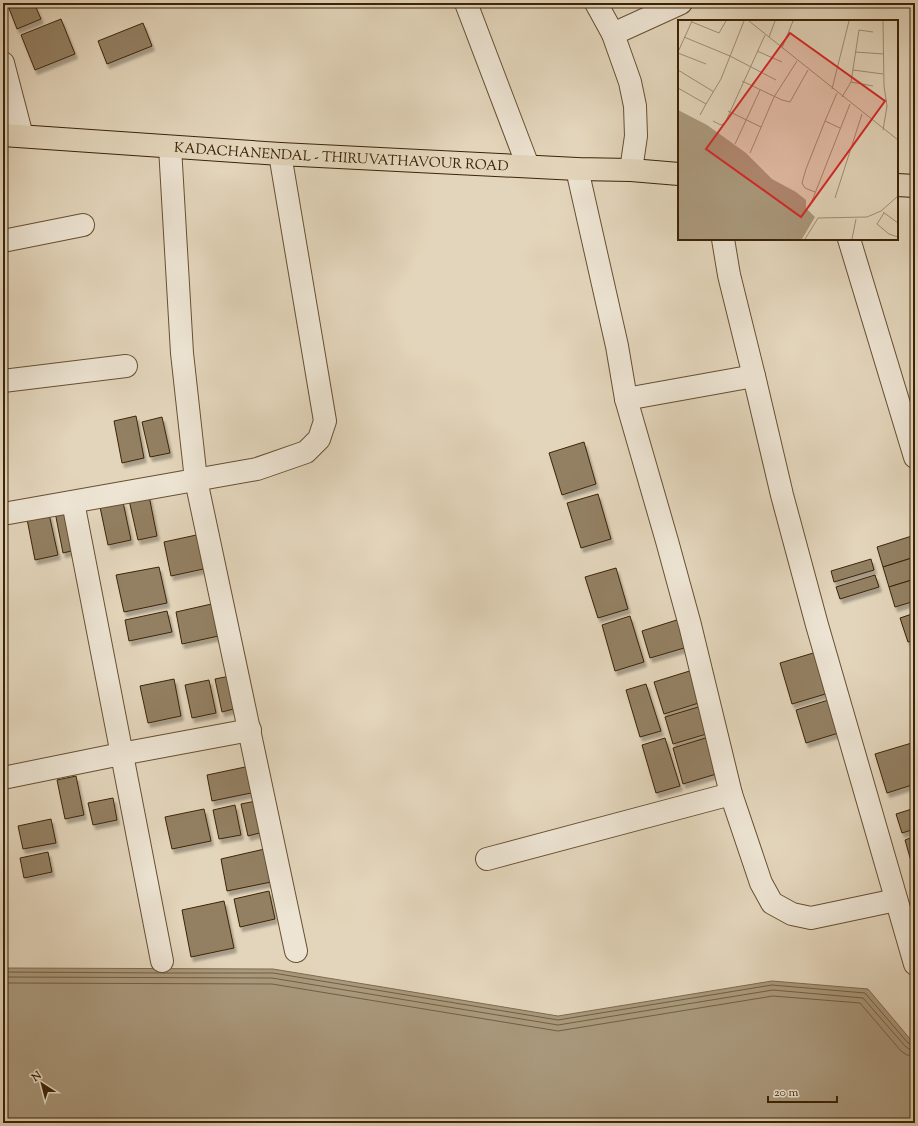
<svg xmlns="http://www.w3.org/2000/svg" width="918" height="1126" font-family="'Sorts Mill Goudy',serif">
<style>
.water{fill:#aa997d;stroke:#7e6a4d}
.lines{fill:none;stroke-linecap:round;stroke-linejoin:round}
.shore{stroke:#735e41;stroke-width:1}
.building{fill:#938064;stroke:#3c2405;filter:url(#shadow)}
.minor-casing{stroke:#665032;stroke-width:24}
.major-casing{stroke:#3c2405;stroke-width:24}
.minor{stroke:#ede4d3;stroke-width:22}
.major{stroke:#e3d5bb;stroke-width:22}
.labels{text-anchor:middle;stroke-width:3;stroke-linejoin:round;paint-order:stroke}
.street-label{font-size:14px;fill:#3c2405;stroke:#ede4d3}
.inset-road{fill:none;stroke:#a08e72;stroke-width:1}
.view{fill:#d62828;fill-opacity:0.15;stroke:#d62828;stroke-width:2}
.inset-edge{fill:none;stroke:#3c2405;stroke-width:2}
</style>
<defs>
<filter id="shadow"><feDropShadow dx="2.5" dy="4.5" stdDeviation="1" flood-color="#0004"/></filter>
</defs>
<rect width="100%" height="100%" fill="#e3d5bb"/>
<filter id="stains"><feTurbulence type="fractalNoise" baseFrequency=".005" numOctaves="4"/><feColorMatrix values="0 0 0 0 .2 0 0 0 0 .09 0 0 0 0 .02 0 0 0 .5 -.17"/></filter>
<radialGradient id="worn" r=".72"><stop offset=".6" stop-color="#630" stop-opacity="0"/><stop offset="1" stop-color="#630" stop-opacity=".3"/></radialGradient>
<polygon class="water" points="3,968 273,969 558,1016 772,981 868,989 911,1040 915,1041 915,1123 3,1123"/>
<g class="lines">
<g class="shore">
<polyline points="3,972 164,973"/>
<polyline points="164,973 273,973 558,1020 772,985 865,993 908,1043 915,1045"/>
<polyline points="3,977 272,978 558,1025 773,990 863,998 905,1046 909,1049 915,1050"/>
<polyline points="3,983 272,984 558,1031 773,996 860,1003 901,1051 907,1055 915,1056"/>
</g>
</g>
<g class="building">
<polygon points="7,3 34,3 41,19 17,29"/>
<polygon points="61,19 75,54 35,70 21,35"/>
<polygon points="143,23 152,46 107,64 98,41"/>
<polygon points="136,416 144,458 122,463 114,421"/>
<polygon points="162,417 170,453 150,457 142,422"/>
<polygon points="584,442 596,484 562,495 549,453"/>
<polygon points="598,494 611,539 581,548 567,503"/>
<polygon points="149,496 157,536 138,540 129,500"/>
<polygon points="123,502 131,540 108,545 100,507"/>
<polygon points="71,509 80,549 63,553 55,512"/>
<polygon points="49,514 58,555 35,560 27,519"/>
<polygon points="201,534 208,568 171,576 164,542"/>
<polygon points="915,535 915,557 883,567 877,547"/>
<polygon points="915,557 915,579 889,587 883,567"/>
<polygon points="871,559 874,570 834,582 831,571"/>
<polygon points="159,567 167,603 124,612 116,575"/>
<polygon points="616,568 628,609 598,618 585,577"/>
<polygon points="875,575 879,587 840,599 836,587"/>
<polygon points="915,579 915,601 895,607 889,587"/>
<polygon points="216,603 223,635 182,644 176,612"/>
<polygon points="167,611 172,632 129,641 125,620"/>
<polygon points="915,613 915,640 908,642 900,618"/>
<polygon points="630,616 644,662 615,671 602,625"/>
<polygon points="683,618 691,646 650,658 642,631"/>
<polygon points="820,651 832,692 792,704 780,663"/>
<polygon points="696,669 705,701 664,714 654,682"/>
<polygon points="235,675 241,707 222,712 215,679"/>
<polygon points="174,679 181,716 148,723 140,686"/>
<polygon points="209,680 216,713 192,718 185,685"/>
<polygon points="646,684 661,731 640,737 626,690"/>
<polygon points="835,698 845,731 806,743 796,710"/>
<polygon points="705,705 713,732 673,744 665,717"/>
<polygon points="712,736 723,772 683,784 673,748"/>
<polygon points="665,738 680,786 656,793 642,745"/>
<polygon points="915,742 915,784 887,793 875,754"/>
<polygon points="250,766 256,792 212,801 207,775"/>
<polygon points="76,776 84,815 65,819 57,780"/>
<polygon points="113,798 117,820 93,825 88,803"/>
<polygon points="261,800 267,831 248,836 241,804"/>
<polygon points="235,805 241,835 219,839 213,810"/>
<polygon points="915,808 915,829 902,833 896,814"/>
<polygon points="204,809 211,841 172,849 165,817"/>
<polygon points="51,819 56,843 23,849 18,826"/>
<polygon points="915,836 915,867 913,868 905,840"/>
<polygon points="269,848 276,881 227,891 221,859"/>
<polygon points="48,852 52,872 24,878 20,858"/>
<polygon points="269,891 275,919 240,927 234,899"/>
<polygon points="224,901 234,948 191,957 182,910"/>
</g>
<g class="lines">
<defs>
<g id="minor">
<polyline points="466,3 528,166"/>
<polyline points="596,3 613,34 630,82 635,106 636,136 631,170"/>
<polyline points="613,34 681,3"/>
<polyline points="3,63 22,136"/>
<polyline points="170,147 182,353 196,480 296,951"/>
<polyline points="577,169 617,346 626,399"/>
<polyline points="723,239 729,275 754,376 782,495 817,625 915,964"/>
<polyline points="849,239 915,457"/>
<polyline points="3,241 83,225"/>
<polyline points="754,376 626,399 667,541 690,625 731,794 761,883 772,903 792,914 811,918 896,900"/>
<polyline points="3,381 126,366"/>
<polyline points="73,502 162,961"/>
<polyline points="3,514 257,469 306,452 319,439 325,421 280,154"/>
<polyline points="3,778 121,754 250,730"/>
<polyline points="487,859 731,794"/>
</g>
<g id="major">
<path id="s1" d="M3,135L280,154L577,169L631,170L679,174"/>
<polyline points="897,185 915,186"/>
</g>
</defs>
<use href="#minor" class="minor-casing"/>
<use href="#major" class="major-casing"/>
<use href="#minor" class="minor"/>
<use href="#major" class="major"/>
</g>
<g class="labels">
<g class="street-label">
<text dy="5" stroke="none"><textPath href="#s1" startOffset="339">KADACHANENDAL - THIRUVATHAVOUR ROAD</textPath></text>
</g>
</g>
<g transform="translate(678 20)">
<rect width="220" height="220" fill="#e3d5bb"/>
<path d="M0,90L29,105L68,133L94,159L118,172L128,180V188L137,197L124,219H0Z" fill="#aa997d"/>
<path class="inset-road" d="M71,1L220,120M205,1L206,66L209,86L205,110M14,2L41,13L48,1M6,17L52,36L98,60M91,17L97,1M104,28L115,1M79,31L104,42M0,32L14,1M177,32L206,34M0,33L28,44M0,50L36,72M175,50L205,54M64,61L104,80L112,82L130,50M173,62L195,66M0,68L28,84L43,59L66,1M154,69L171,1M164,77L173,62L181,10L195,12M50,91L83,107M22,95L28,84M35,101L43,105L47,103L87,15M147,101L159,73M57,124L82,70M72,133L96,77L119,41M137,172L127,168L124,163L128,149L147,101L162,108M157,178L184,94M132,186L172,84M205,192L220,203M206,193L199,204L211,214L220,217M127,219L140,198L189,197L203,191L220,176M174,219L178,199"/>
<path class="view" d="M112,13L207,81L123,197L28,129Z"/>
<rect width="220" height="220" class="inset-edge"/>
</g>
<rect width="918" height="1126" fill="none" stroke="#e3d5bb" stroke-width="16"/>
<rect x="4" y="4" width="910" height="1118" fill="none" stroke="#3c2405" stroke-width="2"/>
<rect x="8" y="8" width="902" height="1110" fill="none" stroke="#3c2405"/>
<g transform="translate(42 1084) rotate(324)" stroke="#ede4d3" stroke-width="3" paint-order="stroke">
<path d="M0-3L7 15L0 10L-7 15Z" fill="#3c2405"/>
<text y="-6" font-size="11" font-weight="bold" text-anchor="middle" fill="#3c2405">N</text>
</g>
<path d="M768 1096v6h69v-6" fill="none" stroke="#3c2405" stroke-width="2"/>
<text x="774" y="1096" font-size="12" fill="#3c2405" stroke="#ede4d3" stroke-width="3" paint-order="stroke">20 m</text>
<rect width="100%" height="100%" filter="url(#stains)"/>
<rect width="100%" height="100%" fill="url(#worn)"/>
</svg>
